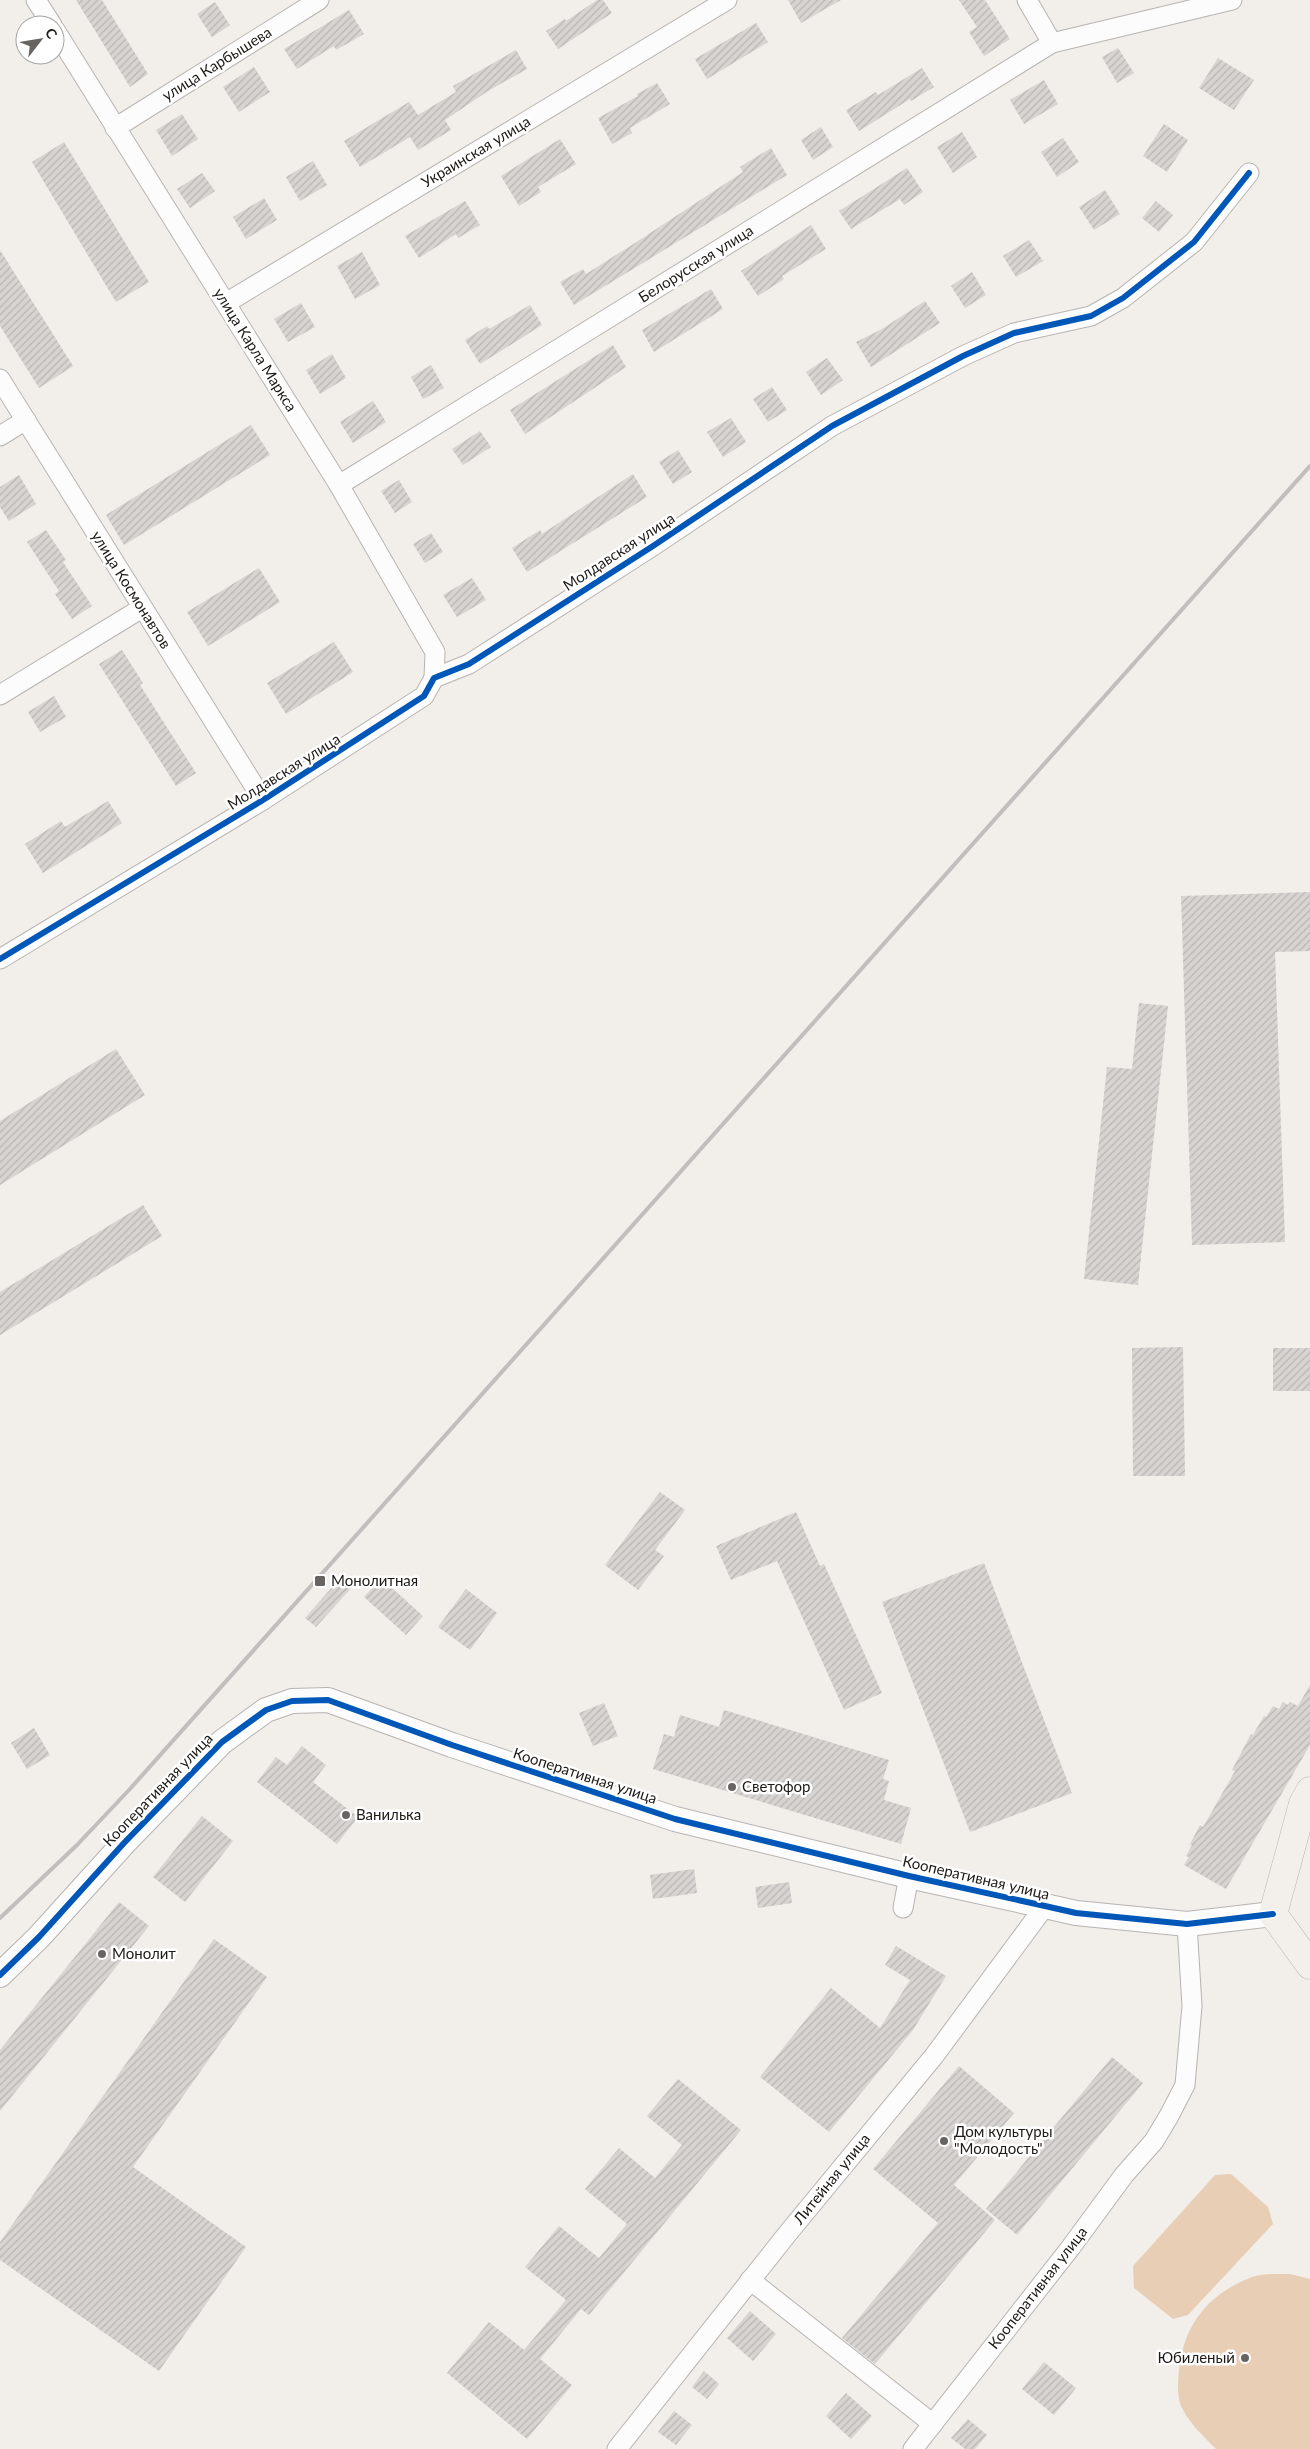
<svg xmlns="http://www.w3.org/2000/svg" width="1310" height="2449" font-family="Lato,sans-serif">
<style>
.grass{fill:#e9ceb6}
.building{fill:url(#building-hatch)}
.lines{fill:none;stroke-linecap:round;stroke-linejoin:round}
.minor-casing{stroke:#b7b4b1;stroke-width:21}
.tertiary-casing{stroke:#b7b4b1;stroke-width:26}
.secondary-casing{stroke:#b7b4b1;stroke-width:29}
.minor{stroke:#fdfcfc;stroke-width:19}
.tertiary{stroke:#fdfcfc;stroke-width:24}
.secondary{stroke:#f3f0ec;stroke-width:28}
.rail{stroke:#c0bfbe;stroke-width:4}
.cycleway-casing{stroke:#fff;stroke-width:9}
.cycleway{stroke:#0057b8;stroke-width:6}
.poi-dot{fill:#686461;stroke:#fff;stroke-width:2}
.labels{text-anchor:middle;stroke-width:5;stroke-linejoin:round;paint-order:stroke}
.street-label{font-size:15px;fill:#1d1a17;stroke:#fff}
.poi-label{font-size:15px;fill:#1d1a17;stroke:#fff;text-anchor:start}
</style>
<defs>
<pattern id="building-hatch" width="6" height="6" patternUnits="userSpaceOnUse" patternTransform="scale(1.25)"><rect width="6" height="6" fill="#d7d4d1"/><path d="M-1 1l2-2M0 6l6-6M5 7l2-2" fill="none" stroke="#b8b5b3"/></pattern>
</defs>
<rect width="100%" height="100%" fill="#f2eeea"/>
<g class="grass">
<polygon points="1231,2174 1268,2207 1273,2224 1188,2315 1173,2319 1134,2288 1133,2266 1215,2175"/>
<path d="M1290,2274L1310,2279V2449H1216C1203,2436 1190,2424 1182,2408C1176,2396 1178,2375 1180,2363C1186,2321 1212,2292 1252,2277C1263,2273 1278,2274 1290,2274Z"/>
</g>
<g class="building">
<polygon points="76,0 102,0 148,74 130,87"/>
<polygon points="597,0 603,0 612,13 558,49 546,31 565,19 566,21"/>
<polygon points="788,0 841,0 801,23"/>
<polygon points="959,0 985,0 1010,39 984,56 969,32 977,27"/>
<polygon points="215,2 230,25 212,37 197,14"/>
<polygon points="349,10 364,34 336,50 334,46 297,69 284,49"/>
<polygon points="756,23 768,42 707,79 695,59"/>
<polygon points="1118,48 1134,73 1117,83 1102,57"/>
<polygon points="516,50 527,69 488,91 445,120 451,130 418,150 410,137 360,167 344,141 409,102 418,115 456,92 453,86"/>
<polygon points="1218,58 1254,80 1234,110 1199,88"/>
<polygon points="254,67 270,92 239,112 223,87"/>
<polygon points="922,68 934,87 911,101 910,99 859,131 846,110 876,92 878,95"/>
<polygon points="1044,80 1058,104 1024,124 1010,100"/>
<polygon points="657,83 670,104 630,128 632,133 612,144 598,118 638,96 637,94"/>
<polygon points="182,114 198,139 172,156 156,130"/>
<polygon points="1164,124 1188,140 1167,172 1143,156"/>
<polygon points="821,127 833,147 813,160 801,140"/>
<polygon points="962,132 977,157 953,173 937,147"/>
<polygon points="1063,138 1079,162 1057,177 1041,152"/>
<polygon points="560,139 576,164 538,187 541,192 519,206 501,176"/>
<polygon points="64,142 149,282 116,302 32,162"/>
<polygon points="771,148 787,175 574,305 560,282 583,269 586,274 635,243 743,172 740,167"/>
<polygon points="313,161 327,185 300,201 286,177"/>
<polygon points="907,168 923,192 904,205 900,199 851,229 839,211"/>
<polygon points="202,173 215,191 190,208 177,189"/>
<polygon points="1105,190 1120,214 1094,230 1079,207"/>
<polygon points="264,198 277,220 246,239 233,217"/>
<polygon points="465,201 480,225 458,238 456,234 419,258 405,236"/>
<polygon points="1156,201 1173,215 1159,232 1142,218"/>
<polygon points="811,225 826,249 782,276 784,279 758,296 741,271"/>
<polygon points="1029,240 1043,261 1016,277 1003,256"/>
<polygon points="0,250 73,366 39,388 0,326"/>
<polygon points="362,252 380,285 355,299 337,266"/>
<polygon points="972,272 986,295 965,308 951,286"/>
<polygon points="711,289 723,309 654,352 642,330"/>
<polygon points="925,301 940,323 871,367 856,342 882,329"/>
<polygon points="301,303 315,327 288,342 274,319"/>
<polygon points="530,305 542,325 480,364 465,340 487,326 489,329"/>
<polygon points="613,345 626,367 525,434 510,410"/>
<polygon points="332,354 346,378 320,394 306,370"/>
<polygon points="827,358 843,380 821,395 806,372"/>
<polygon points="431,365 444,388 423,399 411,377"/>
<polygon points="772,387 787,410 768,422 753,399"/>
<polygon points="373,401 386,422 353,443 340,422"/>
<polygon points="731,418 746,442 723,457 707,432"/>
<polygon points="251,425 270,455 124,545 106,515"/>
<polygon points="480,431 491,447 463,465 452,449"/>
<polygon points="678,450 692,472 673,484 659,462"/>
<polygon points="633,474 647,497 527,572 512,548 540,530 542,534"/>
<polygon points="19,475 36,504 9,521 0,507 0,487"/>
<polygon points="399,480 412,502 395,513 381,491"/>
<polygon points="46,530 66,560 63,562 92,606 72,619 55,594 59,591 27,542"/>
<polygon points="431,533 443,552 425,563 413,544"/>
<polygon points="259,568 280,602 208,646 187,612"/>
<polygon points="472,578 486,600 457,617 443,595"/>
<polygon points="334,642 353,672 286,714 267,683"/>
<polygon points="122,650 143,683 140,685 196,773 176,786 99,664"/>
<polygon points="54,696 66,717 40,732 28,712"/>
<polygon points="108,801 122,823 43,873 25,844 61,821 65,827"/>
<polygon points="1310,892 1310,951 1275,952 1285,1242 1192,1245 1181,896"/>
<polygon points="1139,1003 1168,1006 1138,1285 1084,1279 1107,1067 1132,1069"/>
<polygon points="116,1049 145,1095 0,1185 0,1121"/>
<polygon points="143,1205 162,1236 0,1335 0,1292"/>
<polygon points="1183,1347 1185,1476 1133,1476 1132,1348"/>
<rect x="1273" y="1348" width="37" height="43"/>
<polygon points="660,1492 685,1510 655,1550 664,1556 638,1590 605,1565"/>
<polygon points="796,1512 820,1566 824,1564 882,1693 844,1710 777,1561 731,1580 716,1546"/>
<polygon points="984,1563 1072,1793 970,1832 882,1602"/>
<polygon points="342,1576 353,1586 316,1627 305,1618"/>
<polygon points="381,1578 423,1616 406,1635 364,1597"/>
<polygon points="466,1589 497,1613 470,1650 438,1627"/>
<polygon points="1310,1685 1310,1745 1226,1889 1184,1865 1189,1857 1186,1856 1192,1845 1190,1844 1200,1825 1203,1827 1235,1771 1232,1770 1251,1734 1253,1735 1264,1716 1266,1717 1273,1706 1279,1709 1283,1702 1288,1705 1290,1702 1298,1706"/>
<polygon points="604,1703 618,1736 593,1746 579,1713"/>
<polygon points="724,1710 889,1760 883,1779 889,1781 884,1800 911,1808 901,1844 653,1769 664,1734 674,1737 680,1715 719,1727"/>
<polygon points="34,1728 50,1755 27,1769 11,1743"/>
<polygon points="302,1746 326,1765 313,1782 358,1817 337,1844 257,1782 276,1757 287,1765"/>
<polygon points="202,1816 233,1841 185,1902 153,1877"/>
<polygon points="694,1869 697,1893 653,1899 650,1875"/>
<polygon points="789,1882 792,1903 758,1908 755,1887"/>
<polygon points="119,1902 149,1926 0,2111 0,2050"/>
<polygon points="214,1939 267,1977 133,2167 246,2247 159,2371 0,2260 0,2242"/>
<polygon points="896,1946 946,1976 913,2030 829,2132 760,2077 831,1988 880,2028 910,1980 885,1965"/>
<polygon points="1112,2057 1143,2083 1017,2235 986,2209"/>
<polygon points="959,2066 1014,2113 954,2185 995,2220 875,2364 842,2338 938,2223 873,2169"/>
<polygon points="678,2079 741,2130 589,2315 581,2309 540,2359 572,2385 527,2439 447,2373 489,2322 524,2350 566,2300 525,2267 559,2226 599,2258 627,2224 585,2189 619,2148 655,2178 682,2145 647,2116"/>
<polygon points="750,2311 776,2334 753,2361 727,2338"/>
<polygon points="1044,2362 1076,2388 1054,2415 1022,2389"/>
<polygon points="704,2371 719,2384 707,2399 692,2387"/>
<polygon points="846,2393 872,2416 851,2439 826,2416"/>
<polygon points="674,2411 692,2425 676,2445 658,2432"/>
<polygon points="968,2419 987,2435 975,2449 965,2449 951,2438"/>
</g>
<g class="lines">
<defs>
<g id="minor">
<polyline points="36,0 52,25"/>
<polyline points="1027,0 1052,43"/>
<polyline points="55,30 339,485 435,652 434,678"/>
<polyline points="115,128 319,0"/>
<polyline points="226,303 727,0"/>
<polyline points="0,379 263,800"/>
<polyline points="0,436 26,420"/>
<polyline points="339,485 1052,43 1232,0"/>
<polyline points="0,695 142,608"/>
<polyline points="0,959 263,800 424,696 434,678 469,664 653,546 832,426 963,356 1014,333 1091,316 1123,298 1194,242 1249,173"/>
<polyline points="903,1908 909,1876"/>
<polyline points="750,2280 933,2424"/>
<polyline points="617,2449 788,2233 934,2056 1045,1906"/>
<polyline points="913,2449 1071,2247 1124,2175 1154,2141 1169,2116 1185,2085 1192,2006 1187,1924"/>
</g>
<polyline id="tertiary" points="0,1975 39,1937 124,1843 222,1742 266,1710 292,1701 328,1700 452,1745 675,1819 909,1876 1045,1906 1076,1913 1187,1924 1273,1914"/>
<polyline id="secondary" points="1310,1791 1303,1804 1273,1914 1310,1965"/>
</defs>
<use href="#minor" class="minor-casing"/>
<use href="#tertiary" class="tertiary-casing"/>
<use href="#secondary" class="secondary-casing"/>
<use href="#minor" class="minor"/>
<use href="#tertiary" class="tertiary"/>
<use href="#secondary" class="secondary"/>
<polyline class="rail" points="0,1918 77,1845 129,1790 1310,466"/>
<defs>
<g id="cycleway">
<polyline points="0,959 263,800 424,696 434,678 469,664 653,546 832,426 963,356 1014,333 1091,316 1123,298 1194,242 1249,173"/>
<polyline points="0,1975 39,1937 124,1843 222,1742 266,1710 292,1701 328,1700 452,1745 675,1819 909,1876 1045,1906 1076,1913 1187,1924 1273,1914"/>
</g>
</defs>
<use href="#cycleway" class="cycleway-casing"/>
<use href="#cycleway" class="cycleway"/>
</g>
<g class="poi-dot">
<rect x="314" y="1575" width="12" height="12" rx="2.5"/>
<circle cx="732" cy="1787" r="5"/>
<circle cx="346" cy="1815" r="5"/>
<circle cx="102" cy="1954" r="5"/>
<circle cx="944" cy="2141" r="5"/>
<circle cx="1245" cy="2358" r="5"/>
</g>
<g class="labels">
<g class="street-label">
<text transform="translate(217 64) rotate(-32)" y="5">улица Карбышева</text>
<text transform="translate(476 152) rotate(-31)" y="5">Украинская улица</text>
<text transform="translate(696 264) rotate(-32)" y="5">Белорусская улица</text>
<text transform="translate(255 350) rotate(58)" y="5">улица Карла Маркса</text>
<text transform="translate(619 552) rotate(-33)" y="5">Молдавская улица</text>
<text transform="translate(131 590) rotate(58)" y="5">улица Космонавтов</text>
<text transform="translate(284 772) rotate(-32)" y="5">Молдавская улица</text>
<text transform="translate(585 1776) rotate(18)" y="5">Кооперативная улица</text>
<text transform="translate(158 1790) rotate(-46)" y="5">Кооперативная улица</text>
<text transform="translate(976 1878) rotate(13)" y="5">Кооперативная улица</text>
<text transform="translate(832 2179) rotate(-51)" y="5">Литейная улица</text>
<text transform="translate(1038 2288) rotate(-52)" y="5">Кооперативная улица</text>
</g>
<g class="poi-label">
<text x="331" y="1586">Монолитная</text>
<text x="742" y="1792">Светофор</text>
<text x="356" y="1820">Ванилька</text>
<text x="112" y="1959">Монолит</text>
<text x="954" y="2137">Дом культуры<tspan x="954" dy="17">"Молодость"</tspan></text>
<text x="1235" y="2363" text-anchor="end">Юбиленый</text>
</g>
</g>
<g transform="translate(40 40) rotate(59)"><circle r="24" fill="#ffffff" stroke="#a5a3a2"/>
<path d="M0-4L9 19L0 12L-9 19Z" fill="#686461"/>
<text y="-8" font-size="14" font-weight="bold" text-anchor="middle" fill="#1d1a17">С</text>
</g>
</svg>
